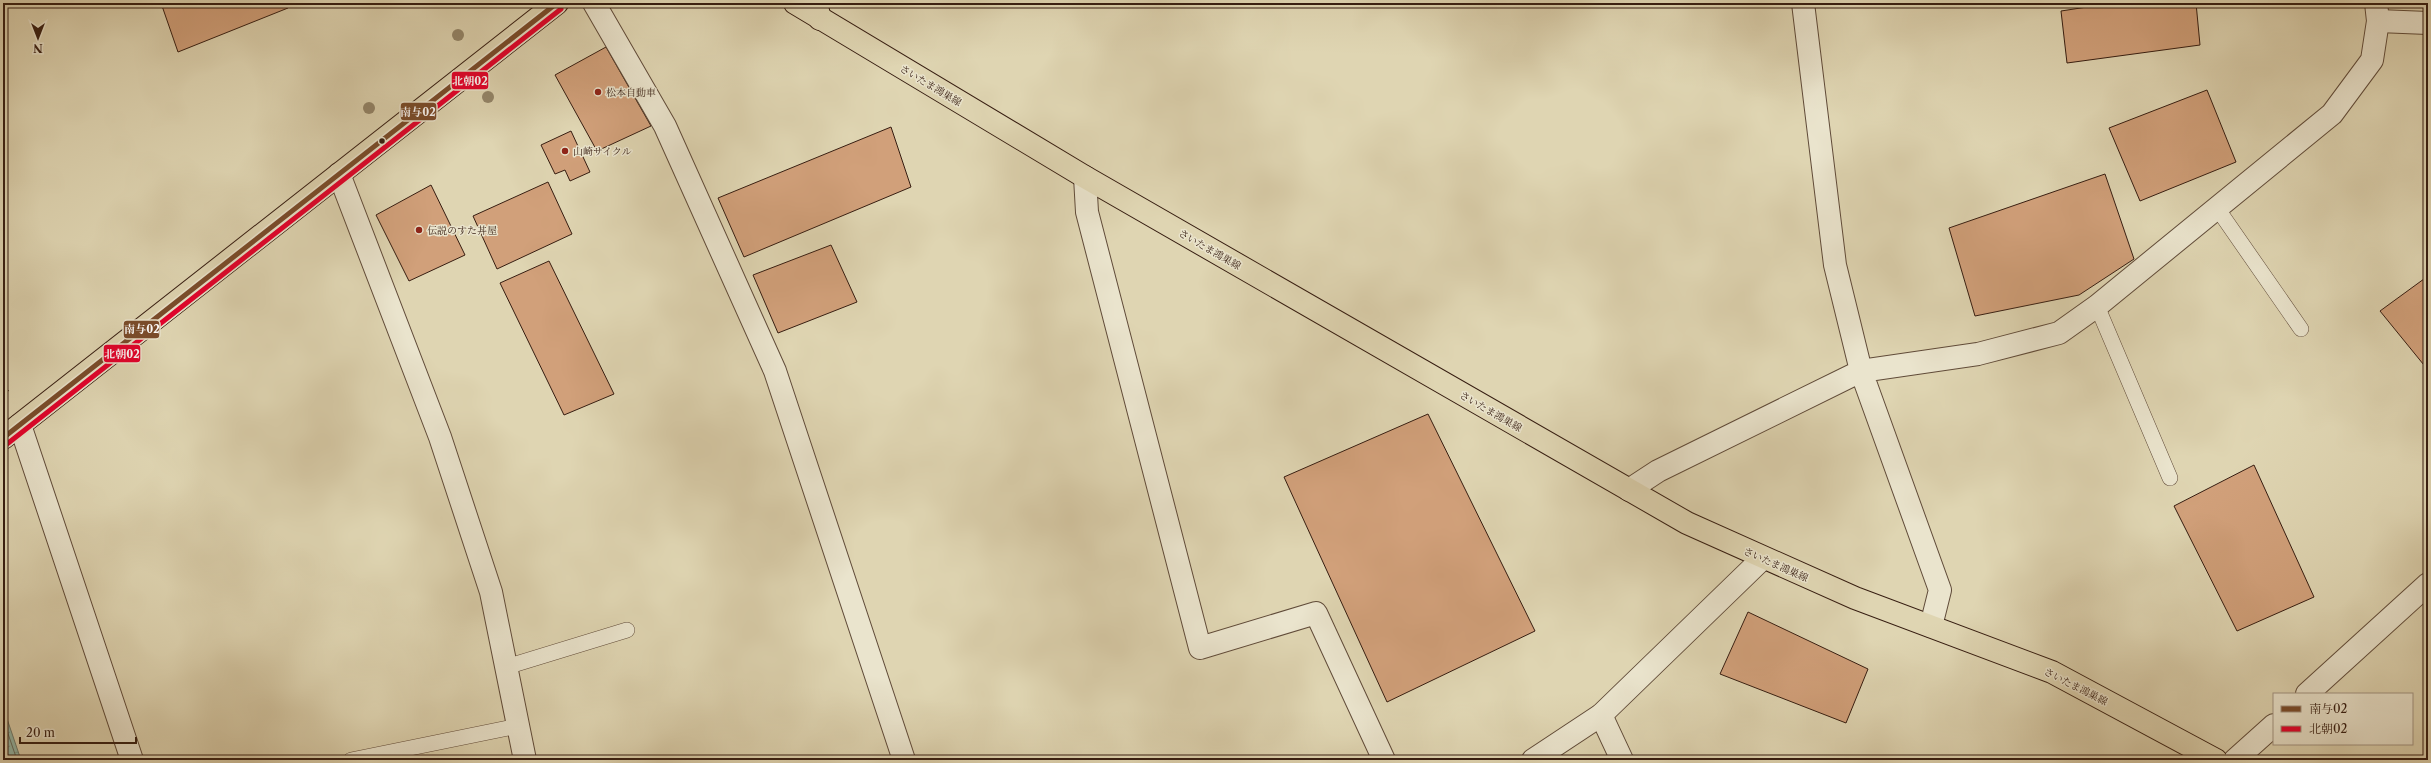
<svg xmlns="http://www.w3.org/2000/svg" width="2431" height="763" font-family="'Libre Caslon Text','Noto Serif JP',serif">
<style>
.water{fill:url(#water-ripples);stroke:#6e7b6d}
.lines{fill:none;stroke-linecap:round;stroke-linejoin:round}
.shore{stroke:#646b5e;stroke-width:1}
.building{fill:#d1a07a;stroke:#361d11}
.service-casing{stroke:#604b39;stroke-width:16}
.minor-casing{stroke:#604b39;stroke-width:24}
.tertiary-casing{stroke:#604b39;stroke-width:24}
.primary-casing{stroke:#361d11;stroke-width:24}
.trunk-casing{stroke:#361d11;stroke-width:24}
.path{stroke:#361d11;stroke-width:2.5;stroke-dasharray:1 2;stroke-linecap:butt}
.service{stroke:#eae4cd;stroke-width:15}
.minor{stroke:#eae4cd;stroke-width:22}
.tertiary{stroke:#eae4cd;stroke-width:22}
.primary{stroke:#dfd5b2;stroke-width:22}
.trunk{stroke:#dfd5b2;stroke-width:22}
.bus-1-casing{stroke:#eae4cd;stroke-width:8}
.bus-2-casing{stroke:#eae4cd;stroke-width:8}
.bus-1{stroke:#7a4b2a;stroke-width:5}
.bus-2{stroke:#e4002b;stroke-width:5}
.tree{fill:#94866a}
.poi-dot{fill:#8f2418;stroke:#eae4cd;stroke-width:1.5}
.bus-dot{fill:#361d11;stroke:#eae4cd;stroke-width:1.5}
.labels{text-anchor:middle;stroke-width:3;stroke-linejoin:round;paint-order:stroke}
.street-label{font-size:10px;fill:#361d11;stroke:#eae4cd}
.poi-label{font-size:10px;fill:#361d11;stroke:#eae4cd;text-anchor:start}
.line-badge{stroke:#eae4cd;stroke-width:1.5}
.badge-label{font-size:11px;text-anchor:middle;font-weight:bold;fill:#fff}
</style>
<defs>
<pattern id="water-ripples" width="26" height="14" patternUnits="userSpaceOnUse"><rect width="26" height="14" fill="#93b9aa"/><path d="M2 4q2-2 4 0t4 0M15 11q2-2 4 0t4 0" fill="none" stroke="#799689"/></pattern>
</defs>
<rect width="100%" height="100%" fill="#dfd5b2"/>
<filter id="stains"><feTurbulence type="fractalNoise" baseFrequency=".005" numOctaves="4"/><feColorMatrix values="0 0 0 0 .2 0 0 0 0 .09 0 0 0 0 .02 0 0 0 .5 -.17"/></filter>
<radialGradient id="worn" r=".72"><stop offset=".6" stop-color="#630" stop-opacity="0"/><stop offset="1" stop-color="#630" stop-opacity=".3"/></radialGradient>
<polygon class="water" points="3,707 21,760 3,760"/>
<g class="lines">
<polyline class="shore" points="3,719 17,760"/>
</g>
<g class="building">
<polygon points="161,3 285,3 288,8 178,52"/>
<polygon points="2113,3 2196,3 2200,45 2067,63 2061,11"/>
<polygon points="606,47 651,126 597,151 555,75"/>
<polygon points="2207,90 2236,162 2140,201 2109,128"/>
<polygon points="891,127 911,187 744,257 718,198"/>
<polygon points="571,131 590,172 570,181 565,170 555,174 541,145"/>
<polygon points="2105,174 2134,259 2079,295 1975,316 1949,228"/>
<polygon points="548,182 572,234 497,269 473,216"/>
<polygon points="431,185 465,255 409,281 376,215"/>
<polygon points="831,245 857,302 778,333 753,275"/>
<polygon points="549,261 614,394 564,415 500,283"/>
<polygon points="2428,276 2428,370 2380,311"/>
<polygon points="1428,414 1535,631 1387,702 1284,477"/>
<polygon points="2254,465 2314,597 2237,631 2174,506"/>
<polygon points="1748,612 1868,669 1846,723 1720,674"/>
</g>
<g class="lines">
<defs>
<g id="service">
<polyline points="2217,208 2301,329"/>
<polyline points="2097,306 2170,478"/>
<polyline points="506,667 627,630"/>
<polyline points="351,760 518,726"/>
</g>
<g id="minor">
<polyline points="594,3 665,126 775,371 904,760"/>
<polyline points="2378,21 2428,23"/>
<polyline points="339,174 440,437 491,592 525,760"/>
<polyline points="1085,177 1087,212 1200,648 1316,613 1384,760"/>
<polyline points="20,425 132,760"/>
<polyline points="1629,490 1658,471 1861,371 1835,265 1803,3"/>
<polyline points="1931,626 1940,590 1861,371 1978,354 2059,333 2097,306 2332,114 2372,60 2378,21 2376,3"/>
<polyline points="1601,715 1622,760"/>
<polyline points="1533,760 1601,715 1763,558"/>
</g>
<g id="tertiary">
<polyline points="2307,694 2428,584"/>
<polyline points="2235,760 2274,725"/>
</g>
<polyline id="primary" points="795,3 1085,177 1687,523 1855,598 2052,672 2216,760"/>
<g id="trunk">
<polyline points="816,3 820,19"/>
<polyline points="3,438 557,3"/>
</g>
</defs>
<use href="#service" class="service-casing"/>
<use href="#minor" class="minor-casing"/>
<use href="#tertiary" class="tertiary-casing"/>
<use href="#primary" class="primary-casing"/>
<use href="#trunk" class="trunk-casing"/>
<polyline class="path" points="3,376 8,392"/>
<use href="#service" class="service"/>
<use href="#minor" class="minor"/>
<use href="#tertiary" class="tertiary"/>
<use href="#primary" class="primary"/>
<use href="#trunk" class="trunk"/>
<defs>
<polyline id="bus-1" points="3,438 557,3"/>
<polyline id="bus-2" points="7,444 561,9"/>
</defs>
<use href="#bus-1" class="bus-1-casing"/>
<use href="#bus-2" class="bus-2-casing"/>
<use href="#bus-1" class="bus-1"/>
<use href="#bus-2" class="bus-2"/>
</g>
<g class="tree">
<circle cx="458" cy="35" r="6"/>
<circle cx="488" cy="97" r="6"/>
<circle cx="369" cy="108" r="6"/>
</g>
<g class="poi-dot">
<circle cx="598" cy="92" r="4"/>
<circle cx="565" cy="151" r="4"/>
<circle cx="419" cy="230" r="4"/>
</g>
<circle class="bus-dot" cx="382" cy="141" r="3.5"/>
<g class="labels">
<g class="street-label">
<text transform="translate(931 85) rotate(31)" y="4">さいたま鴻巣線</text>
<text transform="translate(1210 249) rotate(30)" y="4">さいたま鴻巣線</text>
<text transform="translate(1491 411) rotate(30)" y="4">さいたま鴻巣線</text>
<text transform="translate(1776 564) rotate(24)" y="4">さいたま鴻巣線</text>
<text transform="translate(2076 686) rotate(27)" y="4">さいたま鴻巣線</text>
</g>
<g class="poi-label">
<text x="606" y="96">松本自動車</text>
<text x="573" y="155">山崎サイクル</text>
<text x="427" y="234">伝説のすた丼屋</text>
</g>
</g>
<g class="line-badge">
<rect x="451" y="71" width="38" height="19" rx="4" fill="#e4002b"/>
<rect x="400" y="102" width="37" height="19" rx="4" fill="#7a4b2a"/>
<rect x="123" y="320" width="37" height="19" rx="4" fill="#7a4b2a"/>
<rect x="103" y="344" width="38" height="19" rx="4" fill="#e4002b"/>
</g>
<g class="badge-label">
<text x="470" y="85">北朝02</text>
<text x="418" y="116">南与02</text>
<text x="142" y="333">南与02</text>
<text x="122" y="358">北朝02</text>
</g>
<rect width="2431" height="763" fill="none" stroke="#dfd5b2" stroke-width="16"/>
<rect x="4" y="4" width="2423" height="755" fill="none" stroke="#361d11" stroke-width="2"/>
<rect x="8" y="8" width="2415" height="747" fill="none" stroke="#361d11"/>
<rect x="2273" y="693" width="140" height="52" fill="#eae4cd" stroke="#a29482"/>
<rect x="2281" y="706" width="20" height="6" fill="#7a4b2a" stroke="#a29482"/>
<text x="2309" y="713" font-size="12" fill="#361d11">南与02</text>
<rect x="2281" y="726" width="20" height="6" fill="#e4002b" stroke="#a29482"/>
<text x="2309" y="733" font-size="12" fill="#361d11">北朝02</text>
<g transform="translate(38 38) rotate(180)" stroke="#eae4cd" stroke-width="3" paint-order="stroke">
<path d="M0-3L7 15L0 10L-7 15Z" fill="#361d11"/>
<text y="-6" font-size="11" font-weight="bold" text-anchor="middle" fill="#361d11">N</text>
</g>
<path d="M20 737v6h116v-6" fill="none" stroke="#361d11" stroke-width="2"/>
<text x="26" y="737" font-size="12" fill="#361d11" stroke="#eae4cd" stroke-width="3" paint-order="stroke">20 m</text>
<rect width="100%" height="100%" filter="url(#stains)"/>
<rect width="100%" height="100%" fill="url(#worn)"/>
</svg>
